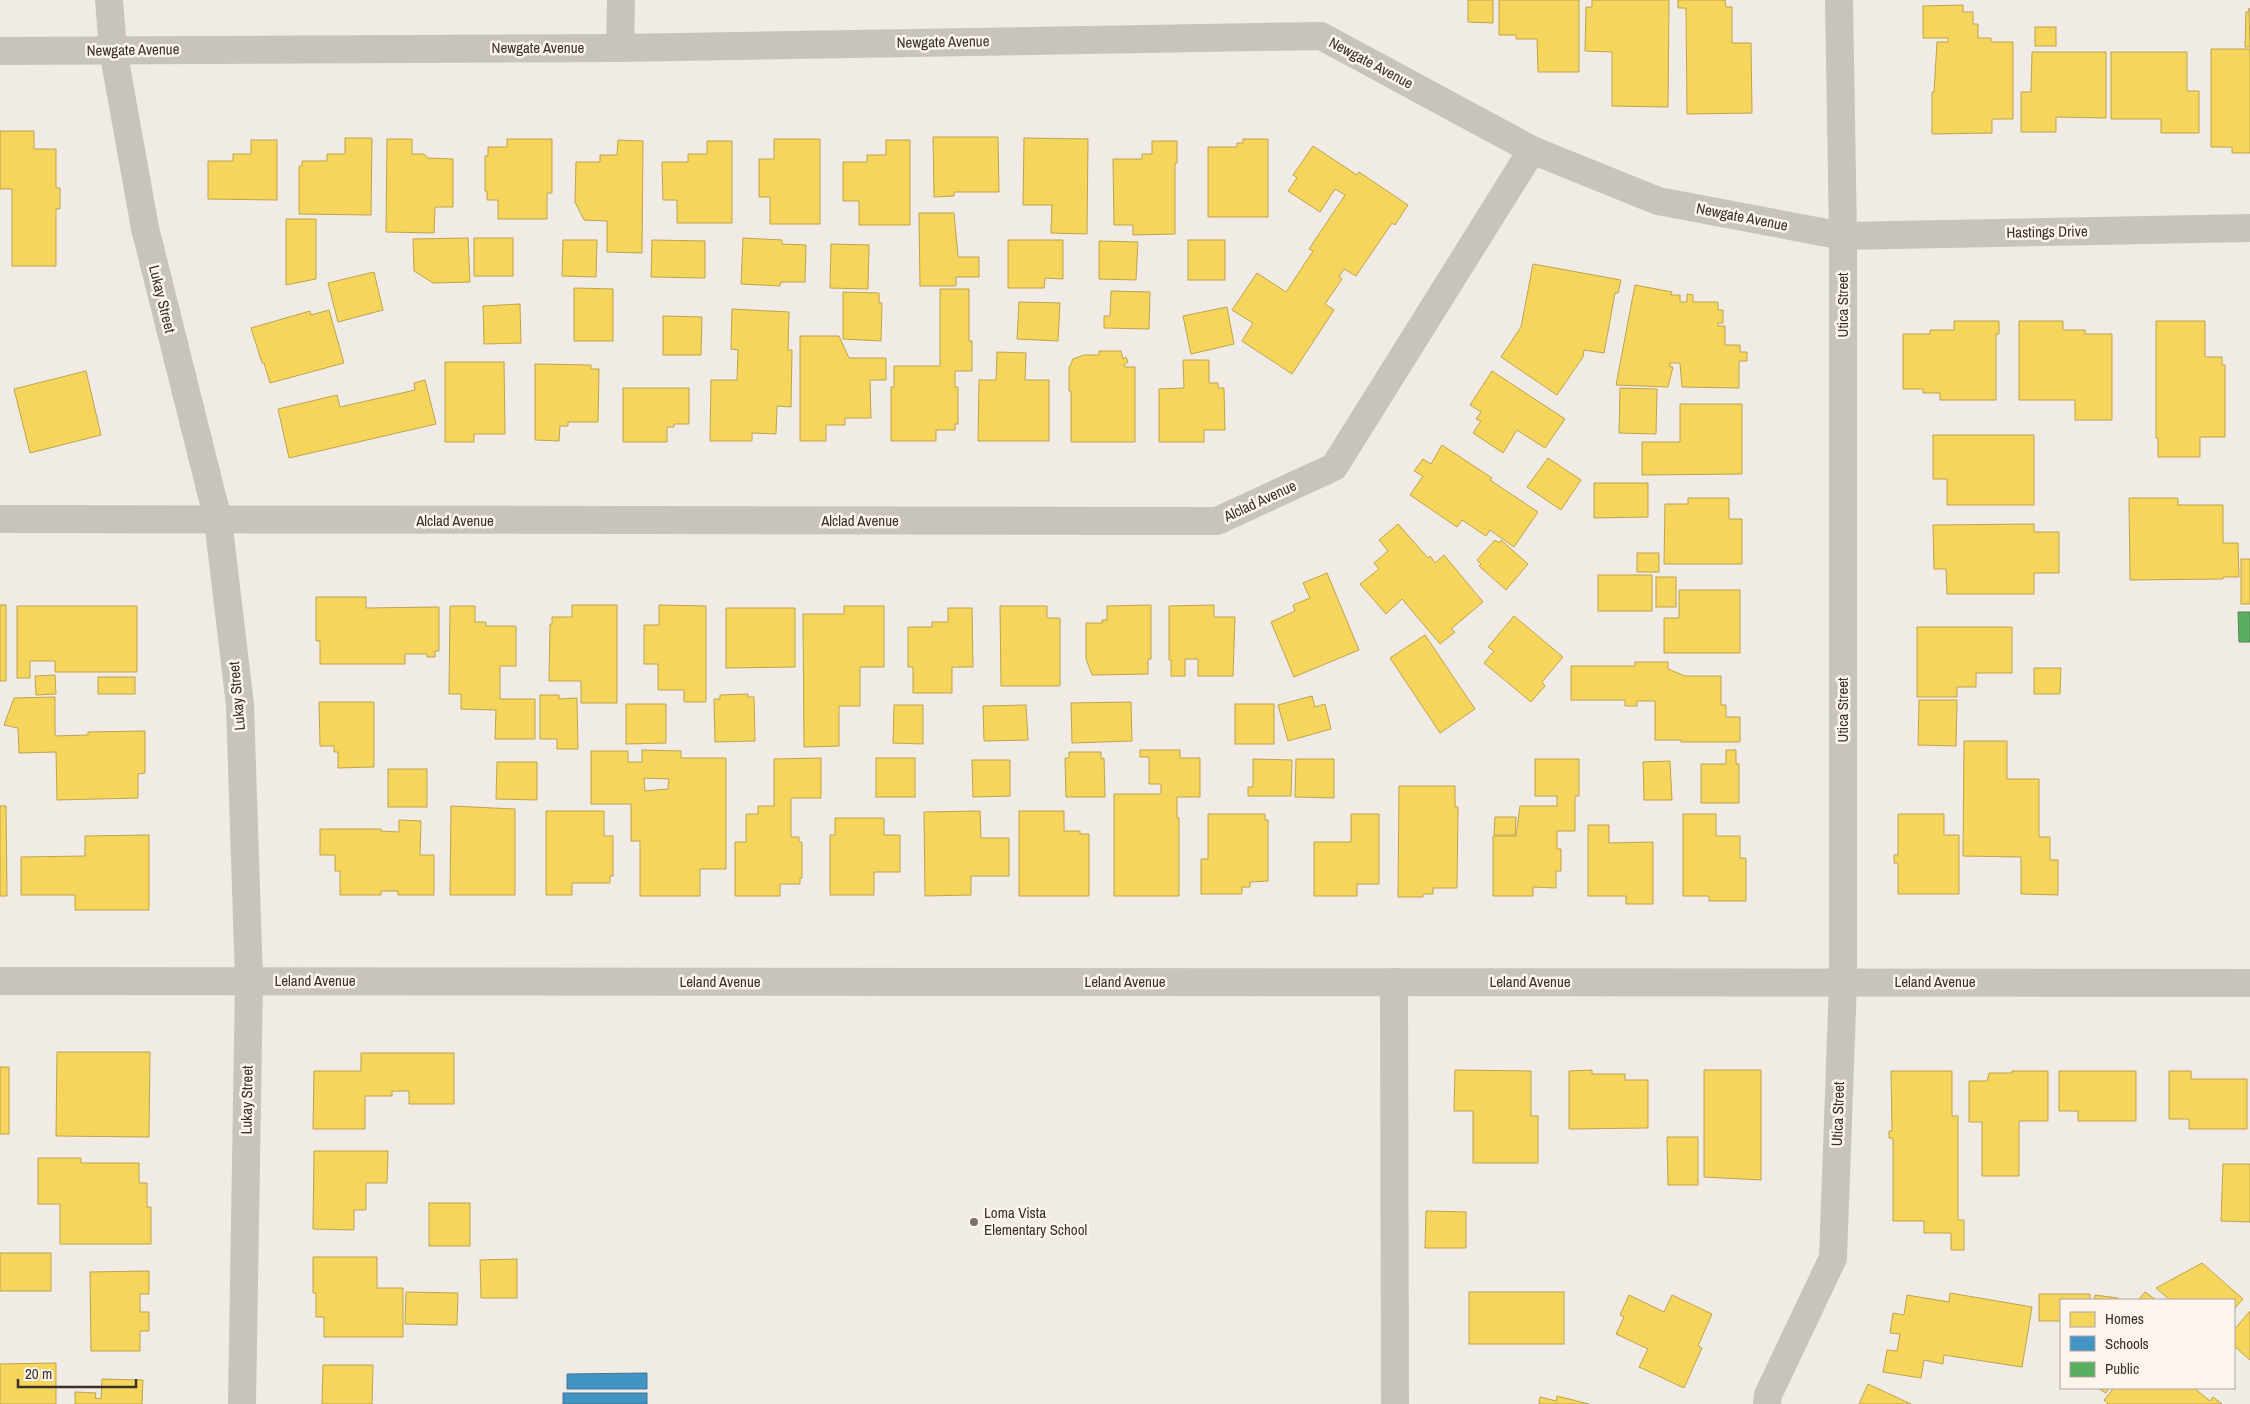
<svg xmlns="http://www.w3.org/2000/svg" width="2250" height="1404" font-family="'Archivo Narrow',sans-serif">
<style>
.homes{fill:#f6d55c;stroke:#bea44d;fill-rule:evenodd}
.schools{fill:#4393c3;stroke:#417595}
.public{fill:#5aae61;stroke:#518851}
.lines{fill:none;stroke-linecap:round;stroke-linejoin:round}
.minor{stroke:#c9c3be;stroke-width:28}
.poi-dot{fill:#7a716c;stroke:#fbf5ee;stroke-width:2}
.labels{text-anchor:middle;stroke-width:5;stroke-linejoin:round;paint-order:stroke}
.street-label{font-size:15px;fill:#3b302b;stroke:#fbf5ee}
.poi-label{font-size:15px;fill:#3b302b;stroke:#fbf5ee;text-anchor:start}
</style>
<rect width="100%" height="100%" fill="#f0ebe5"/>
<g class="homes">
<polygon points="1468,0 1493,0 1493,23 1468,22"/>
<polygon points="1499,0 1579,0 1579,72 1538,72 1537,39 1516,39 1516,35 1499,35"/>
<polygon points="1592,0 1669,0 1668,107 1612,106 1612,52 1585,51 1586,7 1592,7"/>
<polygon points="1678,0 1725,0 1726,7 1732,7 1732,43 1751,43 1752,113 1687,114 1686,8 1678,8"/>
<polygon points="1963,5 1963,12 1973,12 1973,24 1978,24 1978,38 1991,38 1991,42 2013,42 2013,119 1992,119 1992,133 1932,134 1932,92 1934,92 1937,42 1948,42 1948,38 1923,38 1923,6"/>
<polygon points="2249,8 2250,47 2245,47 2246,12 2249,12"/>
<rect x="2035" y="27" width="21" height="19"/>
<polygon points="2211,49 2250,49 2250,153 2232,153 2232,147 2211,147"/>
<polygon points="2032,52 2106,52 2106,118 2056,117 2056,132 2021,132 2021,92 2031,92"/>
<polygon points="2111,52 2187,52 2187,91 2199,91 2199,133 2161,133 2161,119 2111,119"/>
<polygon points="0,131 34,131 34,149 56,149 56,188 60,188 60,209 56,209 56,266 12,266 12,189 0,189"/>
<polygon points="933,137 998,137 999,192 954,192 954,196 934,197"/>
<polygon points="345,138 372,138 371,215 299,214 299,166 302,166 302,161 327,161 327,154 345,154"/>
<polygon points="1024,138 1088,139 1087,234 1051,233 1052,205 1023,205"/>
<polygon points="387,139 412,139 412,154 424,154 428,158 453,159 453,207 435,207 434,233 386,232"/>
<polygon points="507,139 552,139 552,193 547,193 547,219 498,219 498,200 487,200 487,191 485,191 485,156 488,156 488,147 507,147"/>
<polygon points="774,139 820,139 820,224 770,224 770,197 759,197 759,159 774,159"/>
<polygon points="1243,139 1268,139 1268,217 1208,217 1208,147 1237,147 1237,143 1243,143"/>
<polygon points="251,140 277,140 277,200 208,199 208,161 233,161 233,154 251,154"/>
<polygon points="618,140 643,141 642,253 607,252 607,221 584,220 575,202 576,162 600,162 600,155 617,155"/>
<polygon points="886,140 910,140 910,225 859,225 859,201 843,201 843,162 867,162 867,155 886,155"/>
<polygon points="707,141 732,141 732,223 677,223 677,200 663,200 662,162 688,162 688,154 707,154"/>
<polygon points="1152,141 1177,141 1177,163 1175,163 1175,234 1133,235 1133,225 1114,225 1113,159 1142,159 1142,154 1152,154"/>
<polygon points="1313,146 1357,175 1359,172 1408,205 1395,225 1392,223 1356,276 1344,269 1339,277 1342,279 1325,304 1334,310 1292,374 1242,341 1253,323 1232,310 1257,273 1286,292 1313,251 1309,249 1345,195 1335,189 1320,212 1288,191 1297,178 1293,175"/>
<polygon points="919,213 954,213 958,257 979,257 979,277 956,277 956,286 920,286"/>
<polygon points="286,219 316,219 316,279 286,285"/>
<polygon points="468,238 470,282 433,283 414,271 413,239"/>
<rect x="474" y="238" width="39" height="38"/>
<polygon points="743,238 782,240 782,244 806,245 805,282 781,282 780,286 741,284"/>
<polygon points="563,240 597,240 596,277 562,276"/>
<polygon points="652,240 705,241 705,278 651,277"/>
<polygon points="1008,240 1063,240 1063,279 1045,278 1044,288 1008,288"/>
<rect x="1188" y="240" width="37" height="40"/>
<polygon points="1099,241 1138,242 1136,280 1099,279"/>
<polygon points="831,244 869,245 868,289 830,288"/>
<polygon points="1533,264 1621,280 1618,293 1615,293 1604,353 1584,350 1583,357 1557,395 1501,357 1521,327"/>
<polygon points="374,272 383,310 338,322 328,283"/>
<polygon points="1635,285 1672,292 1671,295 1680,295 1680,302 1687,302 1687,294 1693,295 1693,302 1718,302 1718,310 1723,310 1723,323 1718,323 1718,326 1725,326 1725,345 1740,345 1740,352 1747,352 1747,361 1739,361 1739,388 1682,387 1680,363 1670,363 1670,367 1673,367 1668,387 1616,385"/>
<polygon points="574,288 613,289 613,341 574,341"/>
<polygon points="940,289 969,289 969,341 972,341 972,371 955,371 955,387 958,387 958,424 955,424 955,430 936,430 936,441 891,441 891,387 894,387 894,366 940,366"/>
<polygon points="1111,291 1150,292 1149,329 1104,328 1104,316 1110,316"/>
<polygon points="843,292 879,293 879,303 882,303 881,341 843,339"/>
<polygon points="1019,302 1060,303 1058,341 1017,339"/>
<polygon points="520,304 521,343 484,344 483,306"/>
<polygon points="1227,307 1234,344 1191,354 1183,316"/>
<polygon points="732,309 789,312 788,350 792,350 791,407 777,406 776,434 752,433 752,441 710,441 711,380 737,380 738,350 731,349"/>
<polygon points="329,310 344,363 270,383 264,363 262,363 251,328 310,311 311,315"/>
<polygon points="663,316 702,317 701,355 663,355"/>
<polygon points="1954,321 1999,321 1999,334 1996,334 1996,400 1940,400 1940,393 1923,393 1923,389 1903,389 1903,334 1930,334 1930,330 1954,330"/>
<polygon points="2019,321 2063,321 2063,330 2085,330 2085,334 2112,334 2112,420 2075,420 2075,400 2019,400"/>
<polygon points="2156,321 2205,321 2205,357 2222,357 2222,365 2225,365 2225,437 2200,437 2200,457 2158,457 2158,438 2156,438"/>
<polygon points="800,336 839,336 849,358 886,358 886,380 870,380 871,418 845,418 845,425 826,425 826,441 800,441"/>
<polygon points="1099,351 1121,351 1123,359 1126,357 1128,362 1124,365 1125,367 1135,367 1135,442 1071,442 1071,391 1069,391 1069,368 1073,359 1084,355 1099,355"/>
<polygon points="997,352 1026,353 1025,380 1049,380 1049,441 978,441 979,380 996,380"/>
<polygon points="1183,360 1209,360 1209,383 1218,383 1218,388 1224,388 1225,430 1204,430 1204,442 1159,442 1159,389 1184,388"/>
<polygon points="445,362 504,362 505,434 474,434 474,442 445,442"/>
<polygon points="535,364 591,365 591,369 599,369 598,422 568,422 568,426 560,426 559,441 535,440"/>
<polygon points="86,371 101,435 30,453 14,389"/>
<polygon points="1492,371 1565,419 1545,448 1517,430 1503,453 1473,433 1481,421 1476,419 1481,412 1470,405"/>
<polygon points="425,380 436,424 289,458 278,409 337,395 340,407 415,390 414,383"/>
<polygon points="623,388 689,388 689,424 674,424 674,427 667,427 667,442 623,442"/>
<polygon points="1620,388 1657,389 1656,434 1619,433"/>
<polygon points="1680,404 1742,404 1742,474 1642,475 1642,442 1680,442"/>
<polygon points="1933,435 2034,435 2034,505 1947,505 1947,479 1933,479"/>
<polygon points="1442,445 1492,478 1490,480 1538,512 1514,547 1490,530 1486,536 1462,520 1457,527 1410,495 1423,476 1414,471 1423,459 1431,464"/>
<polygon points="1548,458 1581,480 1561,510 1527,487"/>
<polygon points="1594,483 1648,483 1648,517 1594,518"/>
<polygon points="1688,498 1729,498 1729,519 1742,519 1742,564 1664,564 1665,504 1688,504"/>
<polygon points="2129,498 2178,498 2178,505 2223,505 2223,543 2238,543 2239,577 2223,577 2223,579 2130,580"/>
<polygon points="1398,524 1428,558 1430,556 1435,563 1444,555 1483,602 1451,629 1455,632 1440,644 1402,599 1386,614 1360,584 1379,569 1374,563 1388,551 1379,540"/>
<polygon points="2034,524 2034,532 2059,532 2059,573 2034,573 2034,594 1947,594 1946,569 1934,569 1933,525"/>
<polygon points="1495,540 1499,543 1501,540 1528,564 1506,590 1479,566 1481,564 1477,560"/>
<rect x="1637" y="553" width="22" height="19"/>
<rect x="2241" y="559" width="9" height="45"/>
<polygon points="1327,573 1359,650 1294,677 1271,622 1295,611 1293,605 1310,598 1303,583"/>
<rect x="1598" y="575" width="54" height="36"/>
<rect x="1656" y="577" width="20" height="30"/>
<polygon points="1679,590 1740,590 1740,653 1664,653 1664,618 1679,618"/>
<polygon points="316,597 366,597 366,608 439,607 439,651 435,651 435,657 427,657 427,654 405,654 405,664 320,664 320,641 316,641"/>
<rect x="0" y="605" width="6" height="76"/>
<polygon points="572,605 617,605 617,703 581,703 581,681 549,681 550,624 552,624 552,617 572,617"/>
<polygon points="659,605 706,606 706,702 684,702 684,690 658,690 658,664 644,664 644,625 659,625"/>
<polygon points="1151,605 1151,659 1148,659 1148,674 1092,675 1086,659 1086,623 1102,623 1102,620 1107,620 1107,606"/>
<polygon points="1214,605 1214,617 1235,617 1233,676 1198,676 1198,659 1185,659 1185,676 1171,676 1171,660 1169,660 1169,606"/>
<polygon points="17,606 137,606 137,672 55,672 55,661 30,661 30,678 17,678"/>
<polygon points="450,606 475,606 475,622 486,622 486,626 516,626 516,666 500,666 500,699 535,699 535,739 495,739 496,710 461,709 461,694 449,694"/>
<polygon points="844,606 884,606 884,667 860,667 860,706 839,706 839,746 804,747 803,614 844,614"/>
<polygon points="1000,606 1047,606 1047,618 1060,618 1060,686 1001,686"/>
<polygon points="726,608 795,608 795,667 726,668"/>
<polygon points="948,608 972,608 973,667 952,667 952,693 913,693 913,667 908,667 908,627 932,627 932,622 948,622"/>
<polygon points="1514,616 1563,657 1542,682 1545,686 1531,702 1484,663 1494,651 1488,647"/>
<polygon points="1917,627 2012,627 2012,673 1976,673 1976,687 1957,687 1957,697 1917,697"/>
<polygon points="1425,635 1475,709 1440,733 1390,658"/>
<polygon points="1635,662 1668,662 1668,669 1685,676 1721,676 1721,705 1726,705 1726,717 1740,717 1740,742 1681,742 1681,740 1655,740 1655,701 1637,701 1637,706 1625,706 1625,700 1571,700 1571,666 1635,666"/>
<polygon points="2034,668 2061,668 2060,694 2034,694"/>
<polygon points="55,675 56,694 36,695 35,676"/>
<rect x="98" y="677" width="37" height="17"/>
<polygon points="748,694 748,697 754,697 755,741 715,742 714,699 720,699 720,695"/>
<polygon points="540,695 559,695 559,699 577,698 578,749 557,749 557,739 540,739"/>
<polygon points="1312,696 1315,707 1325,704 1331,729 1288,741 1278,705"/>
<polygon points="55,697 55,736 88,735 88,732 145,731 145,773 138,774 138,798 57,800 56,752 19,753 18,728 4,725 14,698"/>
<polygon points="1919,700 1957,700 1956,746 1918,745"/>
<polygon points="319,702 374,702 374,767 338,768 338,752 334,752 334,746 320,746"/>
<polygon points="1131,702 1132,741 1072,743 1071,703"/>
<polygon points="626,704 666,704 666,743 626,744"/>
<rect x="1235" y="704" width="39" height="40"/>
<polygon points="894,705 923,705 923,744 893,743"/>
<polygon points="1026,705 1028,740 984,741 983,706"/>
<polygon points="1964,741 2007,741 2007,779 2039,779 2039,837 2050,837 2050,860 2058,860 2058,895 2021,894 2021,857 1963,856"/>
<path d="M642,750L681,751V758H726V869H700V896H640V841H631V804H591V751H628V762H642ZM644,778L669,779L668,789L645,791Z"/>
<polygon points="1140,750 1180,750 1180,758 1200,758 1200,797 1177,797 1177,818 1179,818 1179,896 1114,896 1114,794 1161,794 1161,784 1149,784 1149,757 1140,757"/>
<polygon points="1726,750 1736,750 1736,764 1739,764 1739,803 1701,803 1701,764 1726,764"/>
<polygon points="1069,752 1101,752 1101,759 1104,758 1105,797 1066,797 1065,758 1069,758"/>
<polygon points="821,758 821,798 791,798 791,837 799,837 799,842 802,842 802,878 800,878 800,884 780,884 780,896 735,896 735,842 746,842 746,814 758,814 758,806 774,806 774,759"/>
<rect x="876" y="758" width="39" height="39"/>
<polygon points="1253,759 1292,760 1291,796 1248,796 1248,787 1253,787"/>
<polygon points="1296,759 1334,759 1334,798 1295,797"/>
<polygon points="1535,759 1579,759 1579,796 1575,796 1575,831 1557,831 1557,849 1561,849 1561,871 1556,871 1556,888 1533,887 1533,896 1493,896 1493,836 1516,836 1520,806 1557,806 1557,796 1535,796"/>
<polygon points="972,760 1010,760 1010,796 973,797"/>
<polygon points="1670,761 1672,800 1644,800 1643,762"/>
<polygon points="497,762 537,762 537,800 496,799"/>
<rect x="388" y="769" width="39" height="38"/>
<polygon points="1399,786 1455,786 1455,807 1458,807 1457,888 1433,888 1433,894 1423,894 1423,897 1398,897"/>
<polygon points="0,806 6,806 7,896 0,896"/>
<polygon points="451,806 515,809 515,895 450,895"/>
<polygon points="546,811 604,811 604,836 613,836 613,876 610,876 610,883 572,883 572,895 546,895"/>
<polygon points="980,811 981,838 1009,838 1009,876 971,876 971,895 925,896 924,812"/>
<polygon points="1019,811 1064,811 1064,831 1080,831 1080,834 1089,834 1089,896 1019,896"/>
<polygon points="1208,814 1265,814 1265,820 1268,820 1268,881 1250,882 1250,887 1242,887 1242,894 1201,894 1201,859 1208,859"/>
<polygon points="1351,814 1379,814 1379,884 1357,884 1357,896 1314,896 1314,842 1351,842"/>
<polygon points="1683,814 1716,814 1716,836 1740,836 1740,858 1746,858 1746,901 1709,901 1709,896 1683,896"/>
<polygon points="1898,814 1944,814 1944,835 1959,835 1959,894 1898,894 1898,863 1894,863 1894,855 1898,855"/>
<polygon points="1495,817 1516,817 1515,835 1494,835"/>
<polygon points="835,818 884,818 884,835 900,835 900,872 874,872 874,895 830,895 830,835 835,835"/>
<polygon points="399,820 421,821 420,855 434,855 434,895 398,895 398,891 381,891 381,895 340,895 340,871 335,871 335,855 320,855 320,829 381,829 381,831 399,832"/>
<polygon points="1588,825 1609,825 1609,843 1653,842 1653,904 1626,904 1626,896 1588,896"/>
<polygon points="149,835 149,910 75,910 75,895 21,895 21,857 85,856 85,836"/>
<polygon points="57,1052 150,1052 149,1137 56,1136"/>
<polygon points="361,1053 454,1053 454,1104 409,1104 409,1091 392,1091 392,1096 365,1096 365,1129 313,1129 314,1071 361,1071"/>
<rect x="0" y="1067" width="9" height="67"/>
<polygon points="1455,1070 1531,1071 1531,1116 1538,1116 1538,1163 1473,1163 1473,1111 1454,1111"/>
<polygon points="1592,1070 1592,1074 1625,1074 1625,1080 1648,1080 1648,1128 1569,1129 1569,1071"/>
<polygon points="1704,1070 1761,1070 1761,1180 1704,1177"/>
<polygon points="1891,1071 1952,1071 1952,1116 1958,1116 1958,1220 1964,1220 1964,1250 1951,1250 1951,1233 1924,1233 1924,1221 1893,1221 1893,1138 1889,1138 1889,1131 1892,1131"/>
<polygon points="2012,1071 2048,1071 2048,1121 2019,1121 2019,1176 1982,1176 1982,1122 1969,1122 1969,1081 1987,1081 1989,1073 2012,1073"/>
<polygon points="2059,1071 2136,1071 2136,1121 2078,1121 2078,1111 2059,1111"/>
<polygon points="2169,1071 2191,1071 2191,1079 2247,1079 2247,1129 2189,1129 2189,1119 2169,1119"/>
<polygon points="1667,1137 1698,1137 1698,1185 1668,1185"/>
<polygon points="314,1151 388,1151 387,1183 366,1183 366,1210 354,1210 354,1230 313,1229"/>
<polygon points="38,1158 81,1158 81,1163 139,1163 139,1183 147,1183 147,1207 151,1207 151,1244 60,1244 60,1204 38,1204"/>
<polygon points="2223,1164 2250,1164 2250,1222 2221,1221"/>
<rect x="429" y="1203" width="41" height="43"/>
<polygon points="1426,1211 1466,1212 1466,1248 1425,1248"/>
<rect x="0" y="1253" width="51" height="38"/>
<polygon points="313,1257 377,1257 377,1288 403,1288 403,1337 324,1337 324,1317 316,1317 316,1293 313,1293"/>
<polygon points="517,1259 517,1298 481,1298 480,1260"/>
<polygon points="2202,1263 2243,1299 2234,1309 2234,1300 2170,1300 2156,1288"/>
<polygon points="149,1271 149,1294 140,1294 140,1312 149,1312 149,1331 140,1331 140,1351 91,1351 90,1272"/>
<polygon points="406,1292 458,1293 457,1325 405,1324"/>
<rect x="1469" y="1292" width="95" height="52"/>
<polygon points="2145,1292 2156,1300 2138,1300"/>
<polygon points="1950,1293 2032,1307 2022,1367 1944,1355 1943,1364 1924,1360 1921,1378 1883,1372 1887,1350 1897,1351 1900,1334 1890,1333 1893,1313 1904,1315 1907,1295 1949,1302"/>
<polygon points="2039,1294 2090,1294 2090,1300 2061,1300 2061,1321 2039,1321"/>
<polygon points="1629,1295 1664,1312 1672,1295 1712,1314 1698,1346 1702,1348 1684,1388 1639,1367 1648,1349 1616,1334 1624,1317 1620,1315"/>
<polygon points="2095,1295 2118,1298 2118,1300 2094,1300"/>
<polygon points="2250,1311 2250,1360 2234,1346 2234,1330"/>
<polygon points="56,1363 56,1404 0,1404 0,1364"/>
<polygon points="323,1365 373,1365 372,1404 322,1404"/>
<polygon points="102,1379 143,1380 142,1404 75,1404 75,1392 96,1393 95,1398 101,1399"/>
<polygon points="1868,1384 1911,1404 1859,1404"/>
<polygon points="2098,1388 2109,1388 2106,1393"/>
<polygon points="2114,1388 2194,1388 2210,1401 2213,1397 2222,1404 2108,1404 2104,1400"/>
<polygon points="1557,1396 1589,1404 1539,1404 1540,1397 1556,1401"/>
</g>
<g class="schools">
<polygon points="647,1373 647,1389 567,1389 567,1374"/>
<rect x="563" y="1393" width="84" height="11"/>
</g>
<polygon class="public" points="2238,612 2250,612 2250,642 2239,642"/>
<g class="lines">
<g class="minor">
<polyline points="109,0 113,50 145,228 218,520 240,705 249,981 242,1404"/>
<polyline points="620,48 621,0"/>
<polyline points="0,51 620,48 1321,36 1532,150 1658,201 1843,236 2250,228"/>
<polyline points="0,519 1217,521 1334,467 1532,150"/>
<polyline points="0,981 2250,983"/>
<polyline points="1394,982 1395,1404"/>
<polyline points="1767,1404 1768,1395 1833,1258 1843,982 1843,236 1839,0"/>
</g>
</g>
<circle class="poi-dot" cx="974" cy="1222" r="5"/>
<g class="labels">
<g class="street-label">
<text transform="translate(943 42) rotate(-1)" y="5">Newgate Avenue</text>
<text x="538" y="53">Newgate Avenue</text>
<text transform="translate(133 50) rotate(-1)" y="5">Newgate Avenue</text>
<text transform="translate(1371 63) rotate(28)" y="5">Newgate Avenue</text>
<text transform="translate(1742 217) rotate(11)" y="5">Newgate Avenue</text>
<text transform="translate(2047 232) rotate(-1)" y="5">Hastings Drive</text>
<text transform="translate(162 299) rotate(76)" y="5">Lukay Street</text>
<text transform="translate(1843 305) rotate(-90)" y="5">Utica Street</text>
<text transform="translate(1260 501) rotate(-25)" y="5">Alclad Avenue</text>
<text x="455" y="526">Alclad Avenue</text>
<text x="860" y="526">Alclad Avenue</text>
<text transform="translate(237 696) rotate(-95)" y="5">Lukay Street</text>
<text transform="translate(1843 710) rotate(-90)" y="5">Utica Street</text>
<text x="315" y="986">Leland Avenue</text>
<text x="720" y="987">Leland Avenue</text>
<text x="1125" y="987">Leland Avenue</text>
<text x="1530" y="987">Leland Avenue</text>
<text x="1935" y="987">Leland Avenue</text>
<text transform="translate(247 1100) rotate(-89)" y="5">Lukay Street</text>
<text transform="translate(1838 1114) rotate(-88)" y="5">Utica Street</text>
</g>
<g class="poi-label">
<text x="984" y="1218">Loma Vista<tspan x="984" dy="17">Elementary School</tspan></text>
</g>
</g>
<rect x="2060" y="1299" width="175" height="90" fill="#fbf5ee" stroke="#aea6a0"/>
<rect x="2070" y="1312" width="25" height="15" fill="#f6d55c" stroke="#aea6a0"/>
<text x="2105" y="1324" font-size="15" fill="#3b302b">Homes</text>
<rect x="2070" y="1336" width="25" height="15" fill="#4393c3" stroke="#aea6a0"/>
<text x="2105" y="1349" font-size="15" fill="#3b302b">Schools</text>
<rect x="2070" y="1362" width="25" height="15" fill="#5aae61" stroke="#aea6a0"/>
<text x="2105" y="1374" font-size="15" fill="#3b302b">Public</text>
<path d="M18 1379v8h118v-8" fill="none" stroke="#3b302b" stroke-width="2.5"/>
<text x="25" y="1379" font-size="15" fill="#3b302b" stroke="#fbf5ee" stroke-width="4" paint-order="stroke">20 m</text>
</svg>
